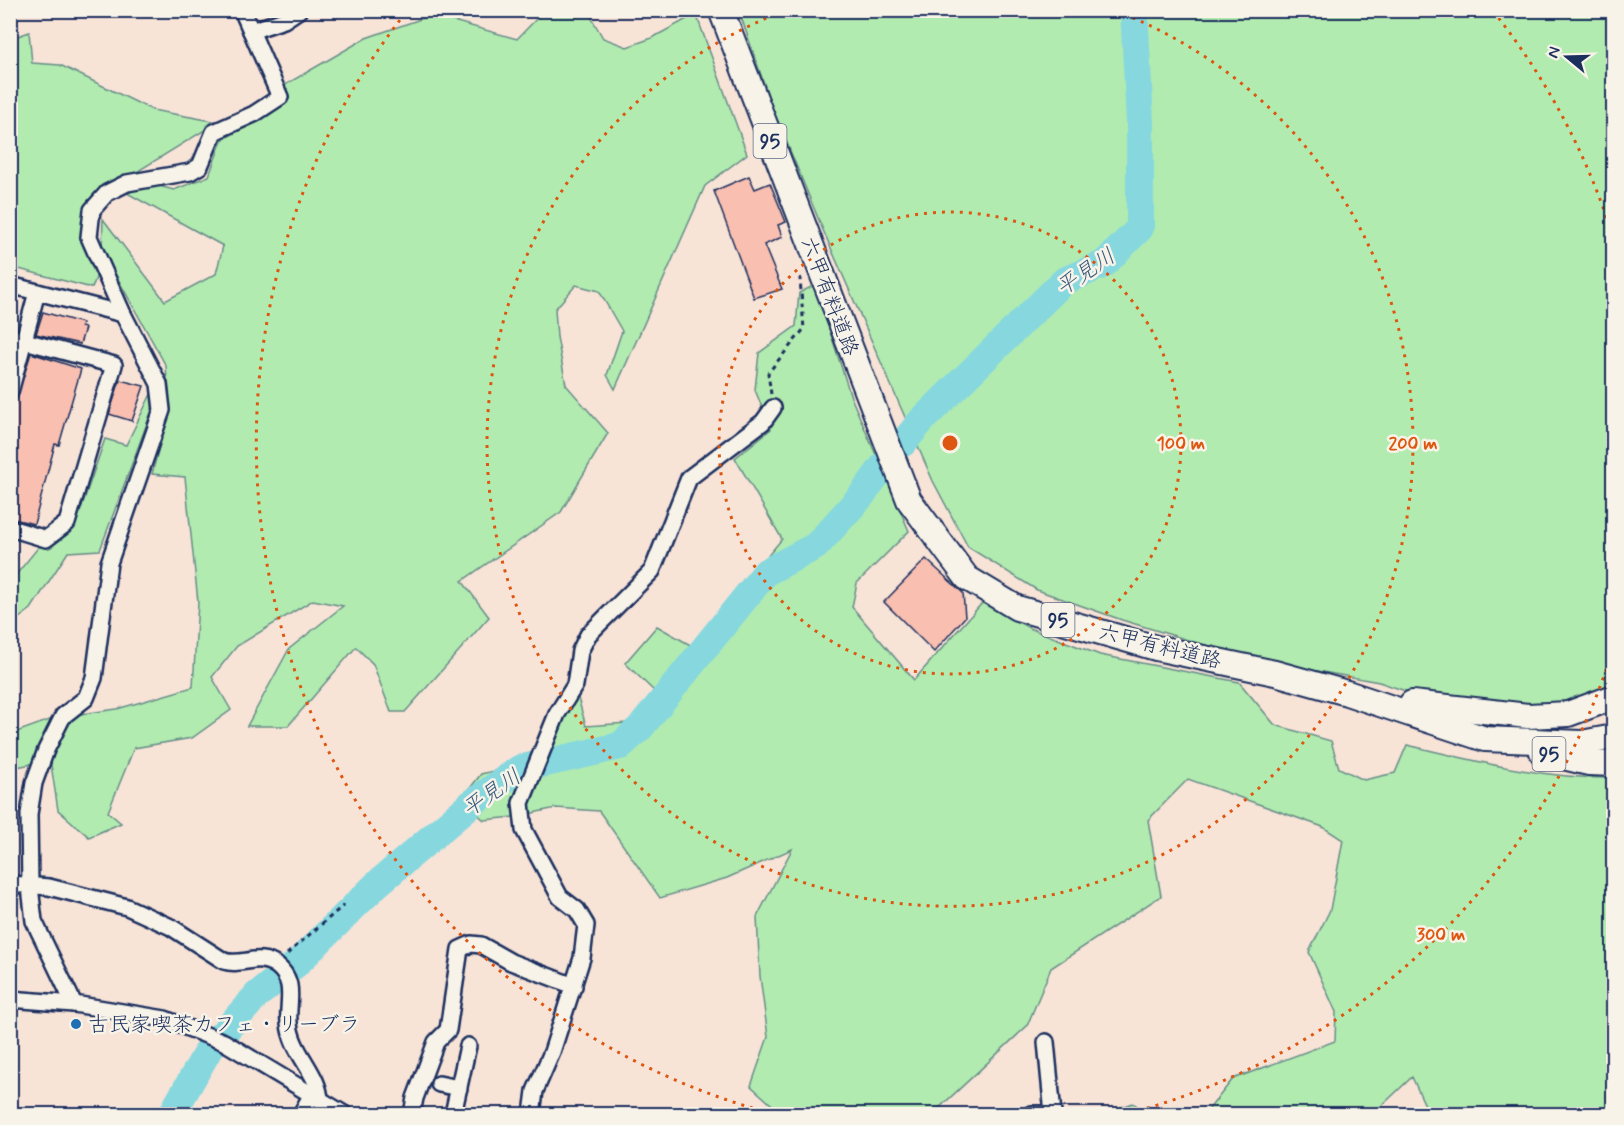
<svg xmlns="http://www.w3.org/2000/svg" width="1624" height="1125" font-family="Mynerve,'Klee One',sans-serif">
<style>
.green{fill:#b2ebb0;stroke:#668d87;stroke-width:1.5}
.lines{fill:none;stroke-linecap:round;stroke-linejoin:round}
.river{stroke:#86d8de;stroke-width:28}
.building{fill:#f9bfb0;stroke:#1b2f5e;stroke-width:1.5}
.street-casing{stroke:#1b2f5e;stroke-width:20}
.primary-casing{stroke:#1b2f5e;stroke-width:28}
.path{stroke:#1b2f5e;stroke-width:3;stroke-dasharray:4.5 4.5;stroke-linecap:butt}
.street{stroke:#f7f3e8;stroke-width:15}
.primary{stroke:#f7f3e8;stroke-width:24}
.ring{fill:none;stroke:#de5710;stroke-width:3;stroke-dasharray:3 6}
.poi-dot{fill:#1f6fb2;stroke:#f7f3e8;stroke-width:2}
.labels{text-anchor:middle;stroke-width:5;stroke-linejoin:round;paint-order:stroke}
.shield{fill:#f7f3e8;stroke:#5d6a87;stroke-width:1.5}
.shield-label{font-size:20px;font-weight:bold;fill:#1b2f5e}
.street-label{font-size:21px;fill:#1b2f5e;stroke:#f7f3e8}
.poi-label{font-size:21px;fill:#1b2f5e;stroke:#f7f3e8;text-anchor:start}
.water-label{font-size:22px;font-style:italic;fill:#36597e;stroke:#f7f3e8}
.centre{fill:#de5710;stroke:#f7f3e8;stroke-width:3}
.ring-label{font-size:18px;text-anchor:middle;font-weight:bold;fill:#de5710;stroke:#f7f3e8;stroke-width:5;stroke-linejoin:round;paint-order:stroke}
</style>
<rect width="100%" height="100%" fill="#f8e3d7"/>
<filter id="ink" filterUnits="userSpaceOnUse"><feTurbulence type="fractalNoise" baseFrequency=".0167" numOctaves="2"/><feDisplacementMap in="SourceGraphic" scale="12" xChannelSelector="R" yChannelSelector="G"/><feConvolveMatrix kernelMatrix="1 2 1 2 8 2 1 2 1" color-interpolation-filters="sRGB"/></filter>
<g filter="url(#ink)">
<g class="green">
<polygon points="587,10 603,38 627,47 652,38 696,14 747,154 705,186 615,389 607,375 622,331 599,291 576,285 555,309 557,337 566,385 608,433 561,512 462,581 489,617 405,712 391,712 373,664 356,647 288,726 247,726 289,649 343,606 313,600 237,646 212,677 231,710 192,738 134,748 108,812 121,823 89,837 58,810 50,758 74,715 117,709 193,687 198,602 185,477 152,474 169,409 166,366 102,250 103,219 165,301 216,274 223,246 127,193 155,185 174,190 209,176 222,140 273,112 283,86 366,38 432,15 517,39 544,11"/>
<polygon points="739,11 1613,11 1613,691 1561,711 1444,704 1379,682 1251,659 1122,620 1037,590 968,547 933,481 823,230 772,107"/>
<polygon points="29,32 32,63 60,65 152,110 218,122 112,187 86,215 87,250 97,275 92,288 11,267 10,39"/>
<path d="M815,285L851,397L909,531L857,583L852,607L914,680L983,602L1029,628L1100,655L1239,682L1275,725L1331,741L1339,768L1364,780L1395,773L1407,745C1474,761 1544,779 1613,778V1114H1429L1412,1077L1373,1114H1205L1233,1079L1335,1041L1336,1012L1309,952L1330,910L1343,840L1323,827L1188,779L1148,820L1161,896L1051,968L1027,1026L939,1108L920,1114H782L751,1086L768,1037L760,976L757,917L792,849L727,878L660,898L599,811L556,808L514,817L484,820L461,800L481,774L542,759L576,691L586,726L628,723L655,692L625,663L657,626L692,646L782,539L735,458L771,429L755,390L759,353L796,326L799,293Z"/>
<polygon points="154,388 153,407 100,550 68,552 31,609 11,624 11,581 41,544 58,537 75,526 105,439 126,445"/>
<polygon points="55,718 32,764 11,768 11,734"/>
<polygon points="1133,1103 1149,1114 1105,1114 1105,1113"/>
</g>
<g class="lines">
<g class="river">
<polyline points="903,443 922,420 1064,281 1104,264 1140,228 1140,123 1134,10"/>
<polyline points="172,1114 209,1049 257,995 296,964 376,885 472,803 519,769 620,746 641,727 766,572 816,546 862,495 884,465"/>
</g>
</g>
<g class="building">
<polygon points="749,176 755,189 770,183 786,222 778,225 782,237 764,245 782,289 754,298 714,191"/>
<polygon points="43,312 82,323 81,327 85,328 80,344 36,334"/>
<polygon points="31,353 81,369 59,445 55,444 34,524 10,518 10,419"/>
<polygon points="120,380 144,386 132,421 109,414"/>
<polygon points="926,559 963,593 965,617 934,652 884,602"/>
</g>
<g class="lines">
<defs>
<g id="street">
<polyline points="251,31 284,20 299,10"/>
<polyline points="10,285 123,314"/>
<polyline points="10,337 114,365 67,523 46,539 10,528"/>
<polyline points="10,392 37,292"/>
<path d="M10,884L49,887L127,907L171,927L224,961C242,967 259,952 277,966C297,982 287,1002 289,1023C291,1052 319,1073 320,1100"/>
<polyline points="10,999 74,1004 165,1019 224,1042 344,1114"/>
<polyline points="74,1004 34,921 30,887 29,814 34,783 46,750 63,716 86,698 94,678 109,563 162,410 159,384 123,314 89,237 92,210 107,193 127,183 190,172 200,166 214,132 254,114 280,97 242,10"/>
<polyline points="1046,1042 1053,1114"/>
<polyline points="439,1084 459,1088"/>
<polyline points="301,1114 311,1096"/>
<polyline points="412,1114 415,1098 436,1042 448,1030 460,949 471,944 481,945 511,962 574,986"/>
<polyline points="453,1114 468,1046"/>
<polyline points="532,1114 535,1091 552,1052 582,958 586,925 577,910 560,897 524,830 521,803 557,714 575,685 580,651 588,635 652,571 689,478 763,422 773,408"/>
<polyline points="1031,1114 1043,1114"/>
</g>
<g id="primary">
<polyline points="721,10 909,500 967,578 1017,608 1156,648 1275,673 1347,693 1485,739 1581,743 1614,737"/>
<polyline points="1412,703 1528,716 1568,714 1614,697"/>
<polyline points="1542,752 1589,763 1614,764"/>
</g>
</defs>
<use href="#street" class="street-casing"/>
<use href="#primary" class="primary-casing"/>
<g class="path">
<polyline points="771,394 768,373 804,329 800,279 803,278"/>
<polyline points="287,954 344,905"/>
</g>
<use href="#street" class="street"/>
<use href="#primary" class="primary"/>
</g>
</g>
<g class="ring">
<circle cx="950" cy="443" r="231"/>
<path d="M1116 11A463 463 0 1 1 784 11"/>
<path d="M1612 652A694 694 0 0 1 1130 1113M770 1113A694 694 0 0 1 407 11M1493 11A694 694 0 0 1 1612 234"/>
</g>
<circle class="poi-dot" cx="76" cy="1024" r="6"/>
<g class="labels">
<g class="shield">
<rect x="753.5" y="124" width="33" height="34" rx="4.5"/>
<rect x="1041.5" y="603" width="33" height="34" rx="4.5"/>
<rect x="1532.5" y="737" width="33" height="34" rx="4.5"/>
</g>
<g class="shield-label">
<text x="770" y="148">95</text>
<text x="1058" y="627">95</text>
<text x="1549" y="761">95</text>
</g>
<g class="street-label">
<text transform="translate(830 296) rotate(69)" y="7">六甲有料道路</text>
<text transform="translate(1160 646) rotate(14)" y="7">六甲有料道路</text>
</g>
<g class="poi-label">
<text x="88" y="1031">古民家喫茶カフェ・リーブラ</text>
</g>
<g class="water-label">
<text transform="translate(1085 271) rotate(-34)" y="8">平見川</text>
<text transform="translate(491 792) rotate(-35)" y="8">平見川</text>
</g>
</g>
<circle cx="950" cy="443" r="9" class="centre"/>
<g class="ring-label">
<text x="1181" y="449">100 m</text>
<text x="1413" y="449">200 m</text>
<text x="1441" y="940">300 m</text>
</g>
<rect width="1624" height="1125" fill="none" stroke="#f7f3e8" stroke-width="36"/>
<rect x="18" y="18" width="1588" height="1089" fill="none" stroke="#1b2f5e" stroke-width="2" filter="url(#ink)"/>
<g transform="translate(1567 57) rotate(289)" stroke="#f7f3e8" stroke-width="4.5" paint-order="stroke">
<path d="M0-4.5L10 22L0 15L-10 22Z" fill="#1b2f5e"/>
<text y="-9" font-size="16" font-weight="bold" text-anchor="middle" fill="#1b2f5e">N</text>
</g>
</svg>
